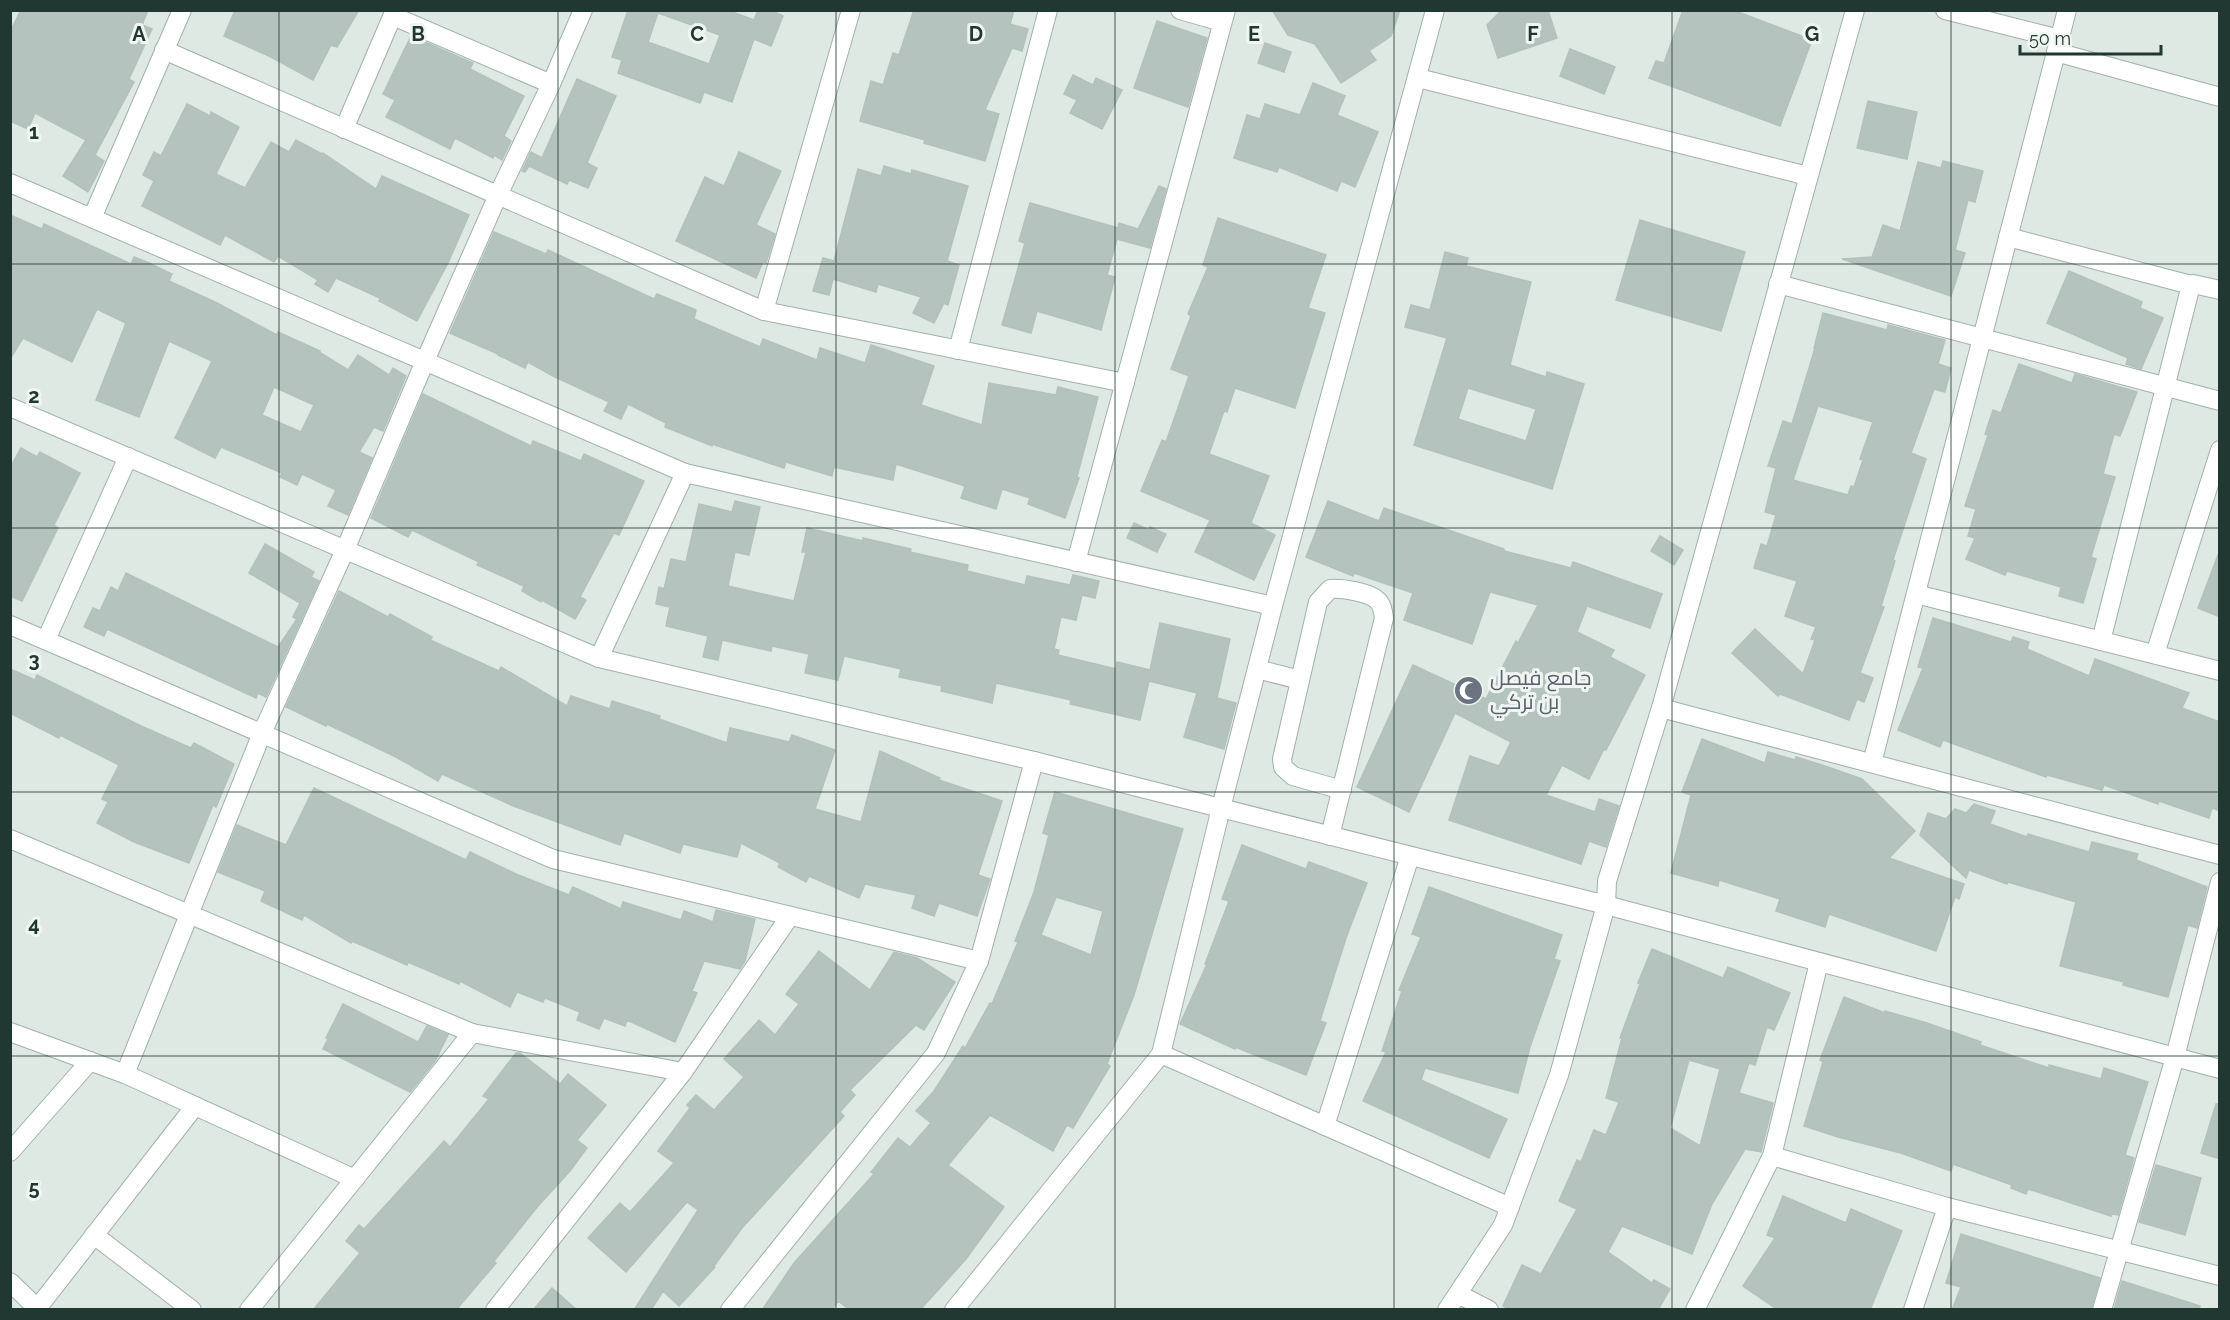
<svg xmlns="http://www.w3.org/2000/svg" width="2230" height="1320" font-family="Raleway,Cairo,sans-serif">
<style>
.building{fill:#b4c3bd;stroke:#b2c2bb;stroke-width:1.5;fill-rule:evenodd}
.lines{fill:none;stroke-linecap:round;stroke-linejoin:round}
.minor-casing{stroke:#a2b0ab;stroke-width:20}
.minor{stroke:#fff;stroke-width:18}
.grid{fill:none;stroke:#213731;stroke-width:1.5;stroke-opacity:0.55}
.labels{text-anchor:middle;stroke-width:6;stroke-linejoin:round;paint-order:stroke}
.worship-label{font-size:21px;fill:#5b616d;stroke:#eff6f2;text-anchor:start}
.grid-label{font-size:20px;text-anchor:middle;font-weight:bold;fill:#213731;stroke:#eff6f2;stroke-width:6;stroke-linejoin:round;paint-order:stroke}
</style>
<rect width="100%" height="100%" fill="#dfe9e4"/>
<g class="building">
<polygon points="21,10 148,10 142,25 152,29 129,79 134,82 95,155 104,161 88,192 63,176 86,140 35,113 28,129 10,121 10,32"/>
<polygon points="235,10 359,10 337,47 331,45 313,80 271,57 224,36"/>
<path d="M628,10H727L754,20L758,10H770L783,16L771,46L754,39L732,102L704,92L700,103L618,73L622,60L612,57ZM658,13L720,35L709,64L648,42Z"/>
<polygon points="914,10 1014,10 1010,24 1028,29 1022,51 1012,48 985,110 999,114 985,161 924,143 925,140 860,121 871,81 883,85 893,53 899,55"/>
<polygon points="1272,10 1400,10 1391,36 1369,51 1376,60 1341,83 1315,44 1288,35"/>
<polygon points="1502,10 1548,10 1557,38 1498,58 1487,25"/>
<polygon points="1683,10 1733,10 1812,40 1780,126 1649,78 1656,61 1664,63"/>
<polygon points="1157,21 1207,38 1188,107 1134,88"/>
<polygon points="411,36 473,63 470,69 524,96 504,136 511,141 502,160 494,155 493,158 455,138 450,149 386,117 395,100 383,94"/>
<polygon points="1265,43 1291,52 1284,72 1258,63"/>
<polygon points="1570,49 1615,67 1604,94 1560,76"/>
<polygon points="1073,75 1093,85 1096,78 1122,90 1102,129 1070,113 1077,100 1064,94"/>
<polygon points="577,79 616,96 587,163 597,168 588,188 569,180 567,184 529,166 525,172 522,171 531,152 542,158"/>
<polygon points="1313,83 1345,96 1337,115 1378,132 1355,187 1341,181 1337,191 1279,167 1277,172 1234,158 1247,115 1260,119 1265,104 1300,115"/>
<polygon points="1868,101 1917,112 1907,159 1857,148"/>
<polygon points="187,104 210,116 211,112 239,127 216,174 245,188 271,142 289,152 296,140 322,154 323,153 376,189 382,176 469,215 448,263 417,321 379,301 380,298 336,278 328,292 315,284 318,280 278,256 274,262 225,235 220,245 142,206 154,181 143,175 154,152 161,156"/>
<polygon points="739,152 781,171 756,225 775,234 766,263 763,262 756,278 676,241 705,177 724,186"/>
<polygon points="1943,161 1983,171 1975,202 1968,200 1955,250 1965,253 1951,296 1842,259 1872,257 1883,225 1900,231 1918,162 1941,168"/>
<polygon points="884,166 911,174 912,170 968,186 947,261 959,265 948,305 944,303 934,323 913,313 921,297 878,284 876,292 833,279 829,295 813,291 823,258 834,261 858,169 881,176"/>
<polygon points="1159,186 1166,189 1150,248 1117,239 1107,275 1115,277 1101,330 1037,311 1031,333 1002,325 1025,243 1019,241 1030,203 1118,228 1119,223 1138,229"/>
<path d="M10,215L42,229L44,224L131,264L134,257L149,263L172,274L169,281L217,303L277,335L278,332L320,351L319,352L348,370L358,355L389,375L393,368L406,376L383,431L374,427L359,452L372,458L348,515L328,506L336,490L302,474L297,485L280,477L282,473L221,447L215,458L175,438L212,361L169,341L139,417L96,400L126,323L97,309L72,362L23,338L10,359ZM274,387L314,405L301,432L262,415Z"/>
<polygon points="1218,218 1326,255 1308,308 1325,313 1295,408 1235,388 1227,412 1224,411 1209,454 1269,476 1251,523 1275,535 1254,580 1195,552 1210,520 1141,491 1162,440 1166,442 1189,376 1171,369 1191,316 1188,314 1208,267 1203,265"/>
<polygon points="1640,220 1745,252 1721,331 1616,300"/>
<polygon points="494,232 546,254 548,250 654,299 657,294 696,310 694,319 760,347 763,339 817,360 820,348 865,363 871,345 934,366 921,405 982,425 989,383 1056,395 1058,387 1098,397 1077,477 1079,478 1065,518 1028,504 1030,498 1002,489 996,509 961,498 965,486 896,464 893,480 834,467 832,476 786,462 784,468 712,444 712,446 665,427 666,423 628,404 621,419 604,411 609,402 553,376 528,362 525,368 498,355 498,354 450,333"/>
<path d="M1445,252L1468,258L1466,266L1531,282L1510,365L1546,377L1547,372L1584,384L1552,489L1414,445L1447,338L1405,327L1411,305L1430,310ZM1468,388L1536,409L1526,441L1458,419Z"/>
<polygon points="2069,271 2142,302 2140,308 2163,318 2141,369 2126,364 2128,358 2047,323"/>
<path d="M1823,313L1887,330L1888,325L1945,340L1938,364L1951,368L1945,392L1934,389L1911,453L1926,459L1893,560L1895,561L1881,606L1884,607L1860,673L1873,678L1864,702L1857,699L1849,720L1780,694L1778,696L1732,653L1755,629L1803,674L1815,640L1811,639L1816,627L1785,616L1797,581L1754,568L1761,544L1767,546L1776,515L1765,512L1776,468L1768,466L1783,421L1792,424L1815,348H1814ZM1818,406L1873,422L1860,459L1863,460L1854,487L1851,486L1848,495L1793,480Z"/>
<polygon points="2019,364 2072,383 2075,374 2137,392 2120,436 2114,434 2103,474 2115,477 2091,557 2096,559 2083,603 2059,596 2061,587 2007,571 2005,575 1966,559 1975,538 1968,536 1976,509 1965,506 1988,435 1985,434 1993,410 2001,413"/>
<polygon points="423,394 531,446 533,441 581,461 584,454 644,481 619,535 614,533 580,597 586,600 575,619 542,600 541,602 522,591 524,586 477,565 479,562 412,530 408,537 371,518"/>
<polygon points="21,448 37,457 40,452 80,473 54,525 58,528 22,601 10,596 10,468"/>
<polygon points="735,501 760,507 749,555 735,552 728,586 794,601 806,552 802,552 807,528 863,541 863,538 911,549 910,552 968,565 967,571 1025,585 1027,576 1070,585 1073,575 1099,581 1095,598 1082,595 1076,620 1061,617 1054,649 1059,650 1058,655 1116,669 1117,662 1150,670 1160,623 1230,639 1217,698 1236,703 1224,749 1184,737 1197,693 1149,681 1140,720 1070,704 1071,700 996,683 992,703 941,691 942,686 899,677 901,669 844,656 838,680 805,673 809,654 772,646 771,651 722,640 718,660 703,657 708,636 666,626 670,607 656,604 659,587 664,589 671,559 686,562 699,504 732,512"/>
<polygon points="1328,501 1379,521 1384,508 1504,549 1504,551 1571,568 1573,562 1662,594 1650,628 1587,606 1577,632 1614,650 1610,657 1645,675 1606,750 1604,749 1589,779 1562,765 1546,795 1595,812 1599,799 1619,806 1606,847 1589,841 1581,864 1449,820 1470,756 1499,766 1511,742 1455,713 1409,812 1357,787 1413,665 1486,699 1516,641 1518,643 1538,605 1490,592 1472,644 1404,620 1413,593 1354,573 1353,576 1306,557"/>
<polygon points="1134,523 1149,530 1150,527 1166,534 1157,552 1127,538"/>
<polygon points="1660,536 1683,550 1674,565 1651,551"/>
<polygon points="265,544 314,572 311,577 319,581 266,697 258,693 256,698 107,629 104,636 84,627 93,608 100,611 111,587 118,591 126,573 278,647 297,619 293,617 300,603 249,573"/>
<polygon points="2218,555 2220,555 2220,617 2198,608"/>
<polygon points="339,591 388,617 390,614 432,637 430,640 499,671 501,667 567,706 571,696 610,709 612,701 660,716 659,719 727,743 730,728 789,742 792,735 835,750 815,809 861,822 880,751 940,778 939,780 1002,801 978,875 990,879 977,916 939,903 934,916 912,908 916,895 865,884 859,898 809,876 806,882 778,867 780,863 741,843 737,857 683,844 680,853 624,833 620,845 511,805 442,774 438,781 396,757 327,724 326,726 286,707"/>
<polygon points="1933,618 2011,642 2013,637 2029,642 2027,649 2089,676 2095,659 2189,693 2182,708 2220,722 2220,811 2212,808 2209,818 2159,801 2158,804 2104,785 2102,790 2047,775 2046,777 1943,740 1940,747 1898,730 1923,668 1918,667"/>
<polygon points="10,669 35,680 37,675 141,726 191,748 194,743 234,764 216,807 213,805 189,863 134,842 97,823 108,802 102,799 119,765 60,735 59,738 10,713"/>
<polygon points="1702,739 1765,763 1768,752 1795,760 1796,757 1822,765 1862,779 1915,831 1889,858 1964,884 1959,899 1955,897 1936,951 1829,914 1825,927 1776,911 1780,899 1719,880 1718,886 1671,873 1691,795 1682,792"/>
<polygon points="314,788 466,860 470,852 516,874 569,895 573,887 621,909 623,902 681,920 684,911 713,922 716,910 755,919 745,961 740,969 704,961 692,991 697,993 675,1042 627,1020 625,1026 604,1018 599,1029 577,1020 580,1012 545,998 543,1002 517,992 510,1007 460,981 459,984 408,962 407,965 352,941 351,943 304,915 302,920 261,901 265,891 218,872 237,825 286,845"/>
<path d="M1055,792L1183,829L1134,995L1107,1064L1110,1066L1073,1128L1067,1125L1053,1151L990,1115L948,1165L1004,1207L966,1259L920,1310H850L838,1301L832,1310H762L794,1263L874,1174L871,1172L898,1138L910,1147L931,1123L916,1111L934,1091L963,1046L965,1048L990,1003L992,1004L1018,942L1015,941L1034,892L1049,835L1043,833ZM1056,897L1103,911L1091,955L1041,935Z"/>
<polygon points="1974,804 1995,811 1990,824 2027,837 2028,834 2089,852 2092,842 2138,854 2136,860 2207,887 2197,928 2188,925 2168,997 2123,985 2124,982 2060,966 2076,902 2008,882 2007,884 1969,870 1966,878 1920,835 1928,813 1946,819 1955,809 1966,813"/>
<polygon points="1242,845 1306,869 1309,862 1367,883 1346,938 1320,1021 1326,1023 1306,1075 1235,1047 1235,1049 1180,1024 1207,964 1205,964 1229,901 1222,899"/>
<polygon points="1429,887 1562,935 1554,959 1560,961 1530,1047 1518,1093 1425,1068 1421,1080 1507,1119 1489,1158 1363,1101 1386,1052 1382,1051 1402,991 1399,990 1421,937 1412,934"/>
<path d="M1652,949L1723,978L1728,967L1790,993L1774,1030L1767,1027L1755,1065L1749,1063L1739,1093L1773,1103L1761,1152L1745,1149L1712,1204L1692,1254L1622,1226L1608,1252L1652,1283L1654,1280L1670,1289L1658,1310H1511L1503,1306L1522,1265L1541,1274L1577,1209L1559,1201L1577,1160L1581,1162L1594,1130L1606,1135L1619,1102L1606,1098L1622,1038H1620L1640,984L1638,983ZM1689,1060L1720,1069L1700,1146L1670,1128Z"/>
<polygon points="819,951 870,990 894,952 917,958 955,982 924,1030 916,1025 850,1090 855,1095 840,1112 844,1116 742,1228 714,1266 715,1267 679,1306 663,1291 651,1310 634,1310 698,1210 687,1202 626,1272 588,1238 620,1203 630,1212 674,1163 658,1151 690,1108 687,1105 696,1095 714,1110 744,1077 724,1059 759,1020 775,1035 799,1004 786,994"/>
<polygon points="1844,997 1885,1013 1885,1011 1927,1023 1981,1042 1980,1045 2049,1068 2049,1065 2101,1079 2104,1068 2148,1082 2125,1155 2134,1158 2118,1215 2112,1214 2111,1216 2028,1189 2026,1194 2011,1188 2012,1185 1953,1164 1951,1171 1901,1153 1838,1137 1804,1126 1823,1062 1820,1060"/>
<polygon points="343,1004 418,1042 427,1026 448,1035 435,1061 410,1092 323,1049 328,1039 326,1038"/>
<polygon points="516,1053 520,1053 560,1084 568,1074 606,1105 577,1140 587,1148 570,1171 538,1206 494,1261 496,1263 456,1310 313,1310 360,1253 346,1241 359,1225 364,1229 444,1141 450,1147 489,1099 483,1096"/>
<polygon points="2216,1104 2220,1104 2220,1159 2201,1153"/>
<polygon points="2156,1165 2201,1178 2185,1235 2139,1222"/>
<polygon points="1783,1196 1846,1223 1851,1209 1902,1231 1870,1310 1778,1310 1743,1286 1775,1238 1767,1235"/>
<polygon points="1961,1234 2100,1278 2091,1310 1952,1310 1961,1287 1946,1283"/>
<polygon points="2122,1281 2200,1306 2199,1310 2114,1310"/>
<polygon points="552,1288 577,1310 533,1310"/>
</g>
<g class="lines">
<defs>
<g id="minor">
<polyline points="1180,10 1222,22"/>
<polyline points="1945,10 2060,39"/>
<polyline points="164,50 764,311 1125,383"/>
<polyline points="2056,52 2220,97"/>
<polyline points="1418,78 1808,176"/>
<polyline points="551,84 583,10"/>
<polyline points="344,129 395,10"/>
<polyline points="10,183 685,473 1273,606"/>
<polyline points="92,218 182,10"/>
<polyline points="2008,237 2191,285 2193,284 2220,290"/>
<polyline points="1778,284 2220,401"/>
<polyline points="764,311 851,10"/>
<polyline points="958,350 1048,10"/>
<polyline points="10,407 599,658 1034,761 1606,905 2220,1069"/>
<polyline points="1076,562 1226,10"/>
<polyline points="1916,594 2220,671"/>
<polyline points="10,625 553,859 979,961"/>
<polyline points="46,640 128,457"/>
<polyline points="2101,641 2191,285"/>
<polyline points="2155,654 2220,450"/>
<polyline points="599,658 685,473"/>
<polyline points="1257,669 1300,680"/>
<polyline points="1661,708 2220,855"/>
<polyline points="1872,763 2067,10"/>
<path d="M1330,836L1384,618C1383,611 1382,604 1377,600C1369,592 1341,588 1330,589L1318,602L1282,759L1283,767L1293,776L1342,790"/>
<polyline points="10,839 472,1033 683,1072"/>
<polyline points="10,1032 125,1074 355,1179"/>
<polyline points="1161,1054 1510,1207"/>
<polyline points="125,1074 262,733 345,550 425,361 498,195 551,84 393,16"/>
<polyline points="1325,1126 1410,856"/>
<polyline points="10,1152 90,1061"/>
<polyline points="1772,1156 1947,1207 2220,1276"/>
<polyline points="94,1235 192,1310"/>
<polyline points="10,1282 37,1308"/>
<polyline points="1458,1294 1489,1310"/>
<polyline points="36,1310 195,1106"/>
<polyline points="249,1310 472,1033"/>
<polyline points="495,1310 683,1072 790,916"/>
<polyline points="730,1310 936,1053 979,961 1034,761"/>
<polyline points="954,1310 1161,1054 1221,808 1273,606 1435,10"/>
<polyline points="1447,1310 1503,1225 1559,1075 1606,905 1607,881 1661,708 1855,10"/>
<polyline points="1695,1310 1772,1156 1819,962"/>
<polyline points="1913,1310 1947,1207"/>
<polyline points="2102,1310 2175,1057 2220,882"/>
</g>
</defs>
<use href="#minor" class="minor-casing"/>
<use href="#minor" class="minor"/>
</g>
<path class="grid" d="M279,10V1310M558,10V1310M836,10V1310M1115,10V1310M1394,10V1310M1672,10V1310M1951,10V1310M10,264H2220M10,528H2220M10,792H2220M10,1056H2220"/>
<defs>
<symbol id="mosque-disc" viewBox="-11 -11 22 22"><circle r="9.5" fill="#6b7280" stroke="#eff6f2"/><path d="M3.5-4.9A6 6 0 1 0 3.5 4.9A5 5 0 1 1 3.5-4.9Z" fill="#fff"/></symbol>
</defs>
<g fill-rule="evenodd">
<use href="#mosque-disc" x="1452" y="674" width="33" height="33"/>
</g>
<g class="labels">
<g class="worship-label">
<text x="1490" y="685">جامع فيصل<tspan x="1490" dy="24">بن تركي</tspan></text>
</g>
</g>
<g class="grid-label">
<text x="139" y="41">A</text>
<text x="418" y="41">B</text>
<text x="697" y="41">C</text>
<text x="976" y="41">D</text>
<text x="1254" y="41">E</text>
<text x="1533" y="41">F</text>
<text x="1812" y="41">G</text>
<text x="34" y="139">1</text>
<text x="34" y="403">2</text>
<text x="34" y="667">3</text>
<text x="34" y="931">4</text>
<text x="34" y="1195">5</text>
</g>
<rect width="2230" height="1320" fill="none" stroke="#213731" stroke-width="24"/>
<path d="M2020 45v9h141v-9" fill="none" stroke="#213731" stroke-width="3"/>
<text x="2029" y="45" font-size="18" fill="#213731" stroke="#eff6f2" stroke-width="4.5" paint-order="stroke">50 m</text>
</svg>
